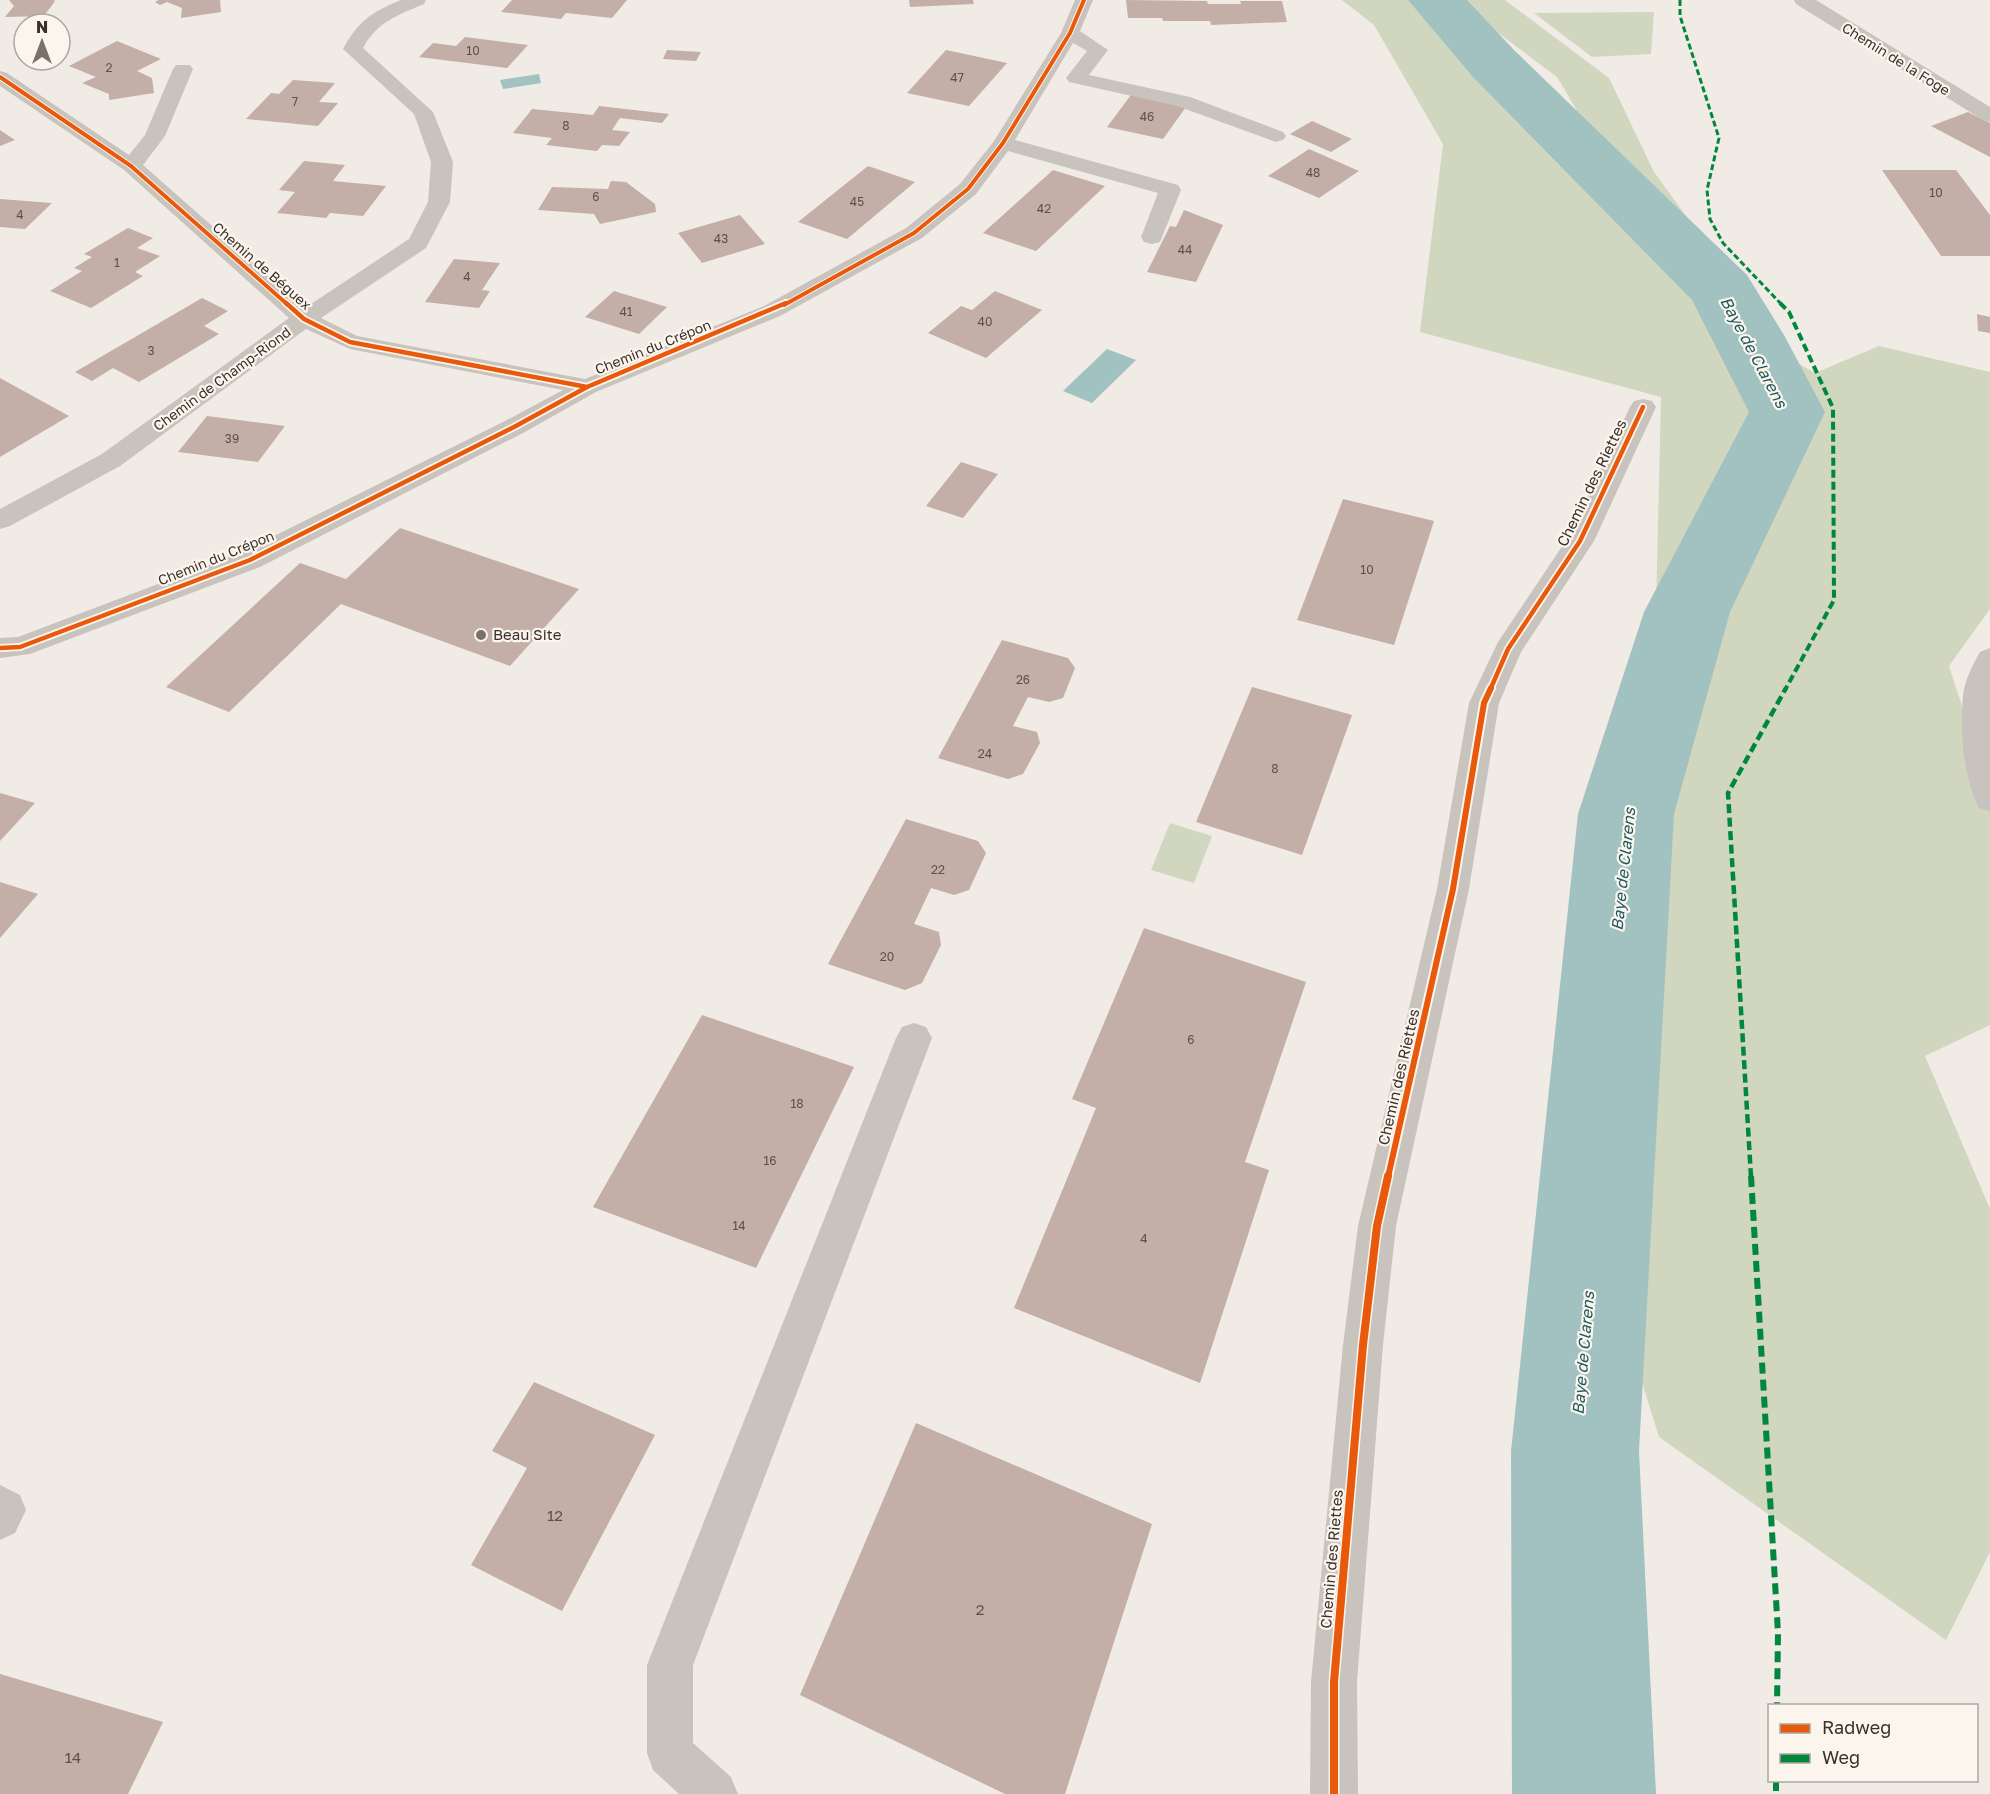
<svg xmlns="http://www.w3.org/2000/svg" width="1990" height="1794" font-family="'Golos Text',sans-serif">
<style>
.green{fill:#d1d6bf}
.water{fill:#a1c2c1}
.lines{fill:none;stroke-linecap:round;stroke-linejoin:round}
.river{fill:#a1c2c1;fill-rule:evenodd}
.building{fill:#c3afa7}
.minor{fill:#c9c3be;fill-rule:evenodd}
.quiet-far3{stroke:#00873e;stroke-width:3;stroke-dasharray:6 3;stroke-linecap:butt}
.quiet-far2{stroke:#00873e;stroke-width:4;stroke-dasharray:8 4;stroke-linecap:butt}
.quiet-far1{stroke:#00873e;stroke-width:4.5;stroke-dasharray:9 4.5;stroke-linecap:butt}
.quiet{stroke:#00873e;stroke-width:6;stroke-dasharray:11 6;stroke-linecap:butt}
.cycleway-far3-casing{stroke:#fbf5ee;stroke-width:6}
.cycleway-far2-casing{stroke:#fbf5ee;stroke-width:8}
.cycleway-far1-casing{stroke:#fbf5ee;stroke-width:10}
.cycleway-casing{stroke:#fbf5ee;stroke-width:11}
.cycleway-far3{stroke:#e8590c;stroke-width:4}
.cycleway-far2{stroke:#e8590c;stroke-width:4.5}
.cycleway-far1{stroke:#e8590c;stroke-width:6}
.cycleway{stroke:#e8590c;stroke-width:8}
.poi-dot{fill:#7a716c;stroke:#fbf5ee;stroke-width:2}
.labels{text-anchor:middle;stroke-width:4.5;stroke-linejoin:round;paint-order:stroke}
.number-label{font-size:12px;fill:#5d504a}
.far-street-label{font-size:14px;fill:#3b302b;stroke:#fbf5ee}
.street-label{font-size:15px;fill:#3b302b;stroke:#fbf5ee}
.poi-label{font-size:15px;fill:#3b302b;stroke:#fbf5ee;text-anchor:start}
.near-number-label{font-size:15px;fill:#5d504a}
.water-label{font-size:16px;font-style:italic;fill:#1f5a5e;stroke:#fbf5ee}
</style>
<rect width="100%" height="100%" fill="#f0ebe5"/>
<g class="green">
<polygon points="1342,0 1505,0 1609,78 1654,172 1715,256 1610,166 1557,77 1468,10 1479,37 1558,152 1714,315 1815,373 1879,346 1990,372 1990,609 1949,666 1990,792 1990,1025 1925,1056 1990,1209 1990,1552 1946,1640 1659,1437 1575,1166 1650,867 1661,397 1420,332 1443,144 1374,25"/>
<polygon points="1654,12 1651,54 1592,57 1534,13"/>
<polygon points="1170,823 1212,836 1194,883 1151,870"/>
</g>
<g class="water">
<polygon points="539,74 541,83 503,89 500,80"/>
<polygon points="1107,349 1136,360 1092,403 1063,391"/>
</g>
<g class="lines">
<polygon class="river" points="1408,0 1467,0 1515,51 1747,275 1784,335 1825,412 1730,612 1674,814 1639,1451 1656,1794 1512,1794 1511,1451 1578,814 1644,612 1749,412 1692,300 1473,77"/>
</g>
<g class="building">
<polygon points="9,0 54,0 55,1 44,16 5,17 14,6"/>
<polygon points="159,0 220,0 221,12 181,18 182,8 167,2 160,5 155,2"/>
<polygon points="512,0 627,0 612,18 566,13 561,19 501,12"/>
<polygon points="909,0 973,0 974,4 910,7"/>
<polygon points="1126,0 1207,1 1208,4 1241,4 1240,1 1282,1 1287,22 1211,25 1210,21 1163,21 1162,18 1128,18"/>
<polygon points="465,37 528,45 507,68 419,57 433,43 456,46"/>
<polygon points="117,41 161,59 137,71 152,78 154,93 109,100 109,94 82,83 96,77 69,66"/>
<polygon points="667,50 701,52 696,61 663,59"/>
<polygon points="946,50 1007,63 969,106 907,93"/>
<polygon points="293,80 335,83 319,102 338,103 318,126 246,119 271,93 279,94"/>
<polygon points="1131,95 1186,107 1163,139 1107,127"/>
<polygon points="599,106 669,114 662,123 620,118 612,130 630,132 619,146 602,145 597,151 546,145 552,138 513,133 532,109 593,115"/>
<polygon points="1968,112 1990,123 1990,157 1931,126"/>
<polygon points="1312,121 1352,139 1331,152 1290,134"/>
<polygon points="0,130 15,140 0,146"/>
<polygon points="1309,149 1359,171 1319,198 1268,176"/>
<polygon points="304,161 345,165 333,181 386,186 363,216 330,213 326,218 277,213 295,192 279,190"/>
<polygon points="868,166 915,182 847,239 798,222"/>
<polygon points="1053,170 1105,186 1036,251 983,233"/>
<polygon points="1882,170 1956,170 1990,215 1990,256 1941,256"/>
<polygon points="611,181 626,182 655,204 656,212 600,224 594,214 538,210 552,187 608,189"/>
<polygon points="0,199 52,203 25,229 0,227"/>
<polygon points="1184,210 1223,225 1196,282 1147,272 1170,226 1176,227"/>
<polygon points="740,215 765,244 702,263 678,233"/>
<polygon points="128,228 153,238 137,248 160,256 135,272 143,276 91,308 50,291 82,271 74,268 92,257 84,254"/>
<polygon points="454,259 500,263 482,290 490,291 479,308 425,302"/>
<polygon points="614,291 667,307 639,334 585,317"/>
<polygon points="995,291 1042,310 986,358 928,333 961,306 972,310"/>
<polygon points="202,298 228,311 204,326 219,334 139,382 113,368 92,381 75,372"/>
<polygon points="1977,314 1990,317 1990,333 1978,331"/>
<polygon points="0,378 69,416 0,457"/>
<polygon points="207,416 285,426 258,462 178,452"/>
<polygon points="961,462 998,474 963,518 926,506"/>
<polygon points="1343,499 1434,521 1394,645 1297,620"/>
<polygon points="400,528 579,589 510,666 341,604 229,712 166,687 300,563 346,579"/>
<polygon points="1002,640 1068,658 1075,668 1063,698 1049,702 1028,697 1013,726 1037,732 1040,743 1023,774 1008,779 938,758"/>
<polygon points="1252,687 1352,715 1302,855 1196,822"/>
<polygon points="0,793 35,803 0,841"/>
<polygon points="906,819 978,841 986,853 969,890 954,895 931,888 914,924 939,932 941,945 922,983 905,990 828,964"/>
<polygon points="0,882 38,894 0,938"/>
<polygon points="1144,928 1306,982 1245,1162 1269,1170 1200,1383 1014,1308 1096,1108 1072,1099"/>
<polygon points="702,1015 854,1067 756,1268 593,1207"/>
<polygon points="534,1382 655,1435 562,1611 471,1565 527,1468 492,1451"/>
<polygon points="916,1423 1152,1524 1065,1794 1005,1794 800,1695"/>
<polygon points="0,1674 163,1722 128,1794 0,1794"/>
</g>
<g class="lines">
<g class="minor">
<path d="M401,0H426L424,4C398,15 377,22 363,48L433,112L453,162L450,202L426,248L321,318L357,336L585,379L764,306L906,228L960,184L994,141L1061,33L1075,0H1093L1080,31L1108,50L1089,75L1190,97L1283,132L1286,136L1283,140L1276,142L1177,106L1069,82L1066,78L1087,51L1073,43L1015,140L1178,185L1181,190L1160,242L1152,244L1144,242L1141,237L1158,193L1008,151L976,194L922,238L780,316L596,392L523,433L260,567L30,654L0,658V638L18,637L240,553L505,421L563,390L350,349L306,329L120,466L10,526L0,529V509L102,454L289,318L124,170L0,86V71L7,73L129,155L145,135L173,69L176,65H190L193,69L165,136L143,165L305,308L409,239L428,202L431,162L414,114L343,49C359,20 372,12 401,0Z"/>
<polygon points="1794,0 1816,0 1990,107 1990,122 1983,120 1796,4"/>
<polygon points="1643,399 1652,401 1656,407 1594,541 1521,652 1499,703 1469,889 1396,1226 1383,1345 1357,1682 1358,1794 1310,1794 1311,1682 1343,1345 1358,1226 1437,889 1469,703 1498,642 1567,539 1630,407 1634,401"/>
<path d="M1990,648V811L1979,808C1963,777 1960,731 1963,696C1964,682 1973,664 1980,652Z"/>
<polygon points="914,1023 926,1027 932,1038 693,1665 693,1743 731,1777 738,1794 679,1794 653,1770 647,1753 647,1665 896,1038 902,1027"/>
<polygon points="0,1485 20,1495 26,1510 15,1533 0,1540"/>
</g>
<polyline class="quiet-far3" points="1680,0 1680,16 1719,138 1707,190 1710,219 1723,243 1782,305"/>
<polyline class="quiet-far2" points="1780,303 1789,312 1833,408 1834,600 1785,690"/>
<polyline class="quiet-far1" points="1751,1177 1728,793 1786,688"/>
<g class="quiet">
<polyline points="1751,1176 1778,1633 1777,1706"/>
<polyline points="1776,1780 1776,1794"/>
</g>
<defs>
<g id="cycleway-far3">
<polyline points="0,77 131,166 288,305"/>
<polyline points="784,305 914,233 968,189 1003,143 1070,33 1084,0"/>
</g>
<g id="cycleway-far2">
<polyline points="286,303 304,319 350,342 587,387"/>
<polyline points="0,648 20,647 250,560 514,427 587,387 786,303"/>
<polyline points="1490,690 1508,649 1580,541 1643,407"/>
</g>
<polyline id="cycleway-far1" points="1388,1177 1453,889 1484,703 1491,688"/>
<polyline id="cycleway" points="1334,1794 1334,1682 1363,1345 1377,1226 1388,1176"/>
</defs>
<use href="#cycleway-far3" class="cycleway-far3-casing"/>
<use href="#cycleway-far2" class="cycleway-far2-casing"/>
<use href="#cycleway-far1" class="cycleway-far1-casing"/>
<use href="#cycleway" class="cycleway-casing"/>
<use href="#cycleway-far3" class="cycleway-far3"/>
<use href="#cycleway-far2" class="cycleway-far2"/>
<use href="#cycleway-far1" class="cycleway-far1"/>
<use href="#cycleway" class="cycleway"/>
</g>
<circle class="poi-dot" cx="481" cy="635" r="6"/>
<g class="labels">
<g class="number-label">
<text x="473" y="55">10</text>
<text x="109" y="72">2</text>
<text x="957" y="82">47</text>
<text x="295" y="106">7</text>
<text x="1147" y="121">46</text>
<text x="566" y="130">8</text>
<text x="1313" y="177">48</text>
<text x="1936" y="197">10</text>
<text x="596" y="201">6</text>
<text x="857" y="206">45</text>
<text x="1044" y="213">42</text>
<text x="20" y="219">4</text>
<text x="721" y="243">43</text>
<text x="1185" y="254">44</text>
<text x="117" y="267">1</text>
<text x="467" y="281">4</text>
<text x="626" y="316">41</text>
<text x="985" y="326">40</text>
<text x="151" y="355">3</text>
<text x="232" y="443">39</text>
<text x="1367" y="574">10</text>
<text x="1023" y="684">26</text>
<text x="985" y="758">24</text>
<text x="1275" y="773">8</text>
<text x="938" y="874">22</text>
<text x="887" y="961">20</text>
<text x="1191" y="1044">6</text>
<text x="797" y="1108">18</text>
<text x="770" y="1165">16</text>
<text x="739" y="1230">14</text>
<text x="1144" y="1243">4</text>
</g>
<g class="far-street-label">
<text transform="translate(1896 59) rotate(32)" y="5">Chemin de la Foge</text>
<text transform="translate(262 266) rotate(41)" y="5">Chemin de Béguex</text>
<text transform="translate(653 347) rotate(-22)" y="5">Chemin du Crépon</text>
<text transform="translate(222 379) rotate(-36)" y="5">Chemin de Champ-Riond</text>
<text transform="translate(216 558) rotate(-22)" y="5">Chemin du Crépon</text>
</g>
<g class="street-label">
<text transform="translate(1592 483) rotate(-64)" y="5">Chemin des Riettes</text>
<text transform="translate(1399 1077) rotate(-77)" y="5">Chemin des Riettes</text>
<text transform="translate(1332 1559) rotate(-85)" y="5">Chemin des Riettes</text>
</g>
<g class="poi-label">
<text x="493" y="640">Beau Site</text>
</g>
<g class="near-number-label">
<text x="555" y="1521">12</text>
<text x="980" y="1615">2</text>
<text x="73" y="1763">14</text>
</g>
<g class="water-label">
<text transform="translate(1754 352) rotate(62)" y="6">Baye de Clarens</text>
<text transform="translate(1623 869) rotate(-84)" y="6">Baye de Clarens</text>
<text transform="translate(1583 1353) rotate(-85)" y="6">Baye de Clarens</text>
</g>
</g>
<rect x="1768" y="1704" width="210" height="78" fill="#fbf5ee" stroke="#aea6a0" stroke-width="1.5"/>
<rect x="1780" y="1724" width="30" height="9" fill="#e8590c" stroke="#aea6a0" stroke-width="1.5"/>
<text x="1822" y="1734" font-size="18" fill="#3b302b">Radweg</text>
<rect x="1780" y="1754" width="30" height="9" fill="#00873e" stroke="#aea6a0" stroke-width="1.5"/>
<text x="1822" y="1764" font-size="18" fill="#3b302b">Weg</text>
<g transform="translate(42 42)"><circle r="28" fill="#fbf5ee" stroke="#aea6a0" stroke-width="1.5"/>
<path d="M0-4.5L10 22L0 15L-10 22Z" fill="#7a716c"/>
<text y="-9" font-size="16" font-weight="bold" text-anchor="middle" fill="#3b302b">N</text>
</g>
</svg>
